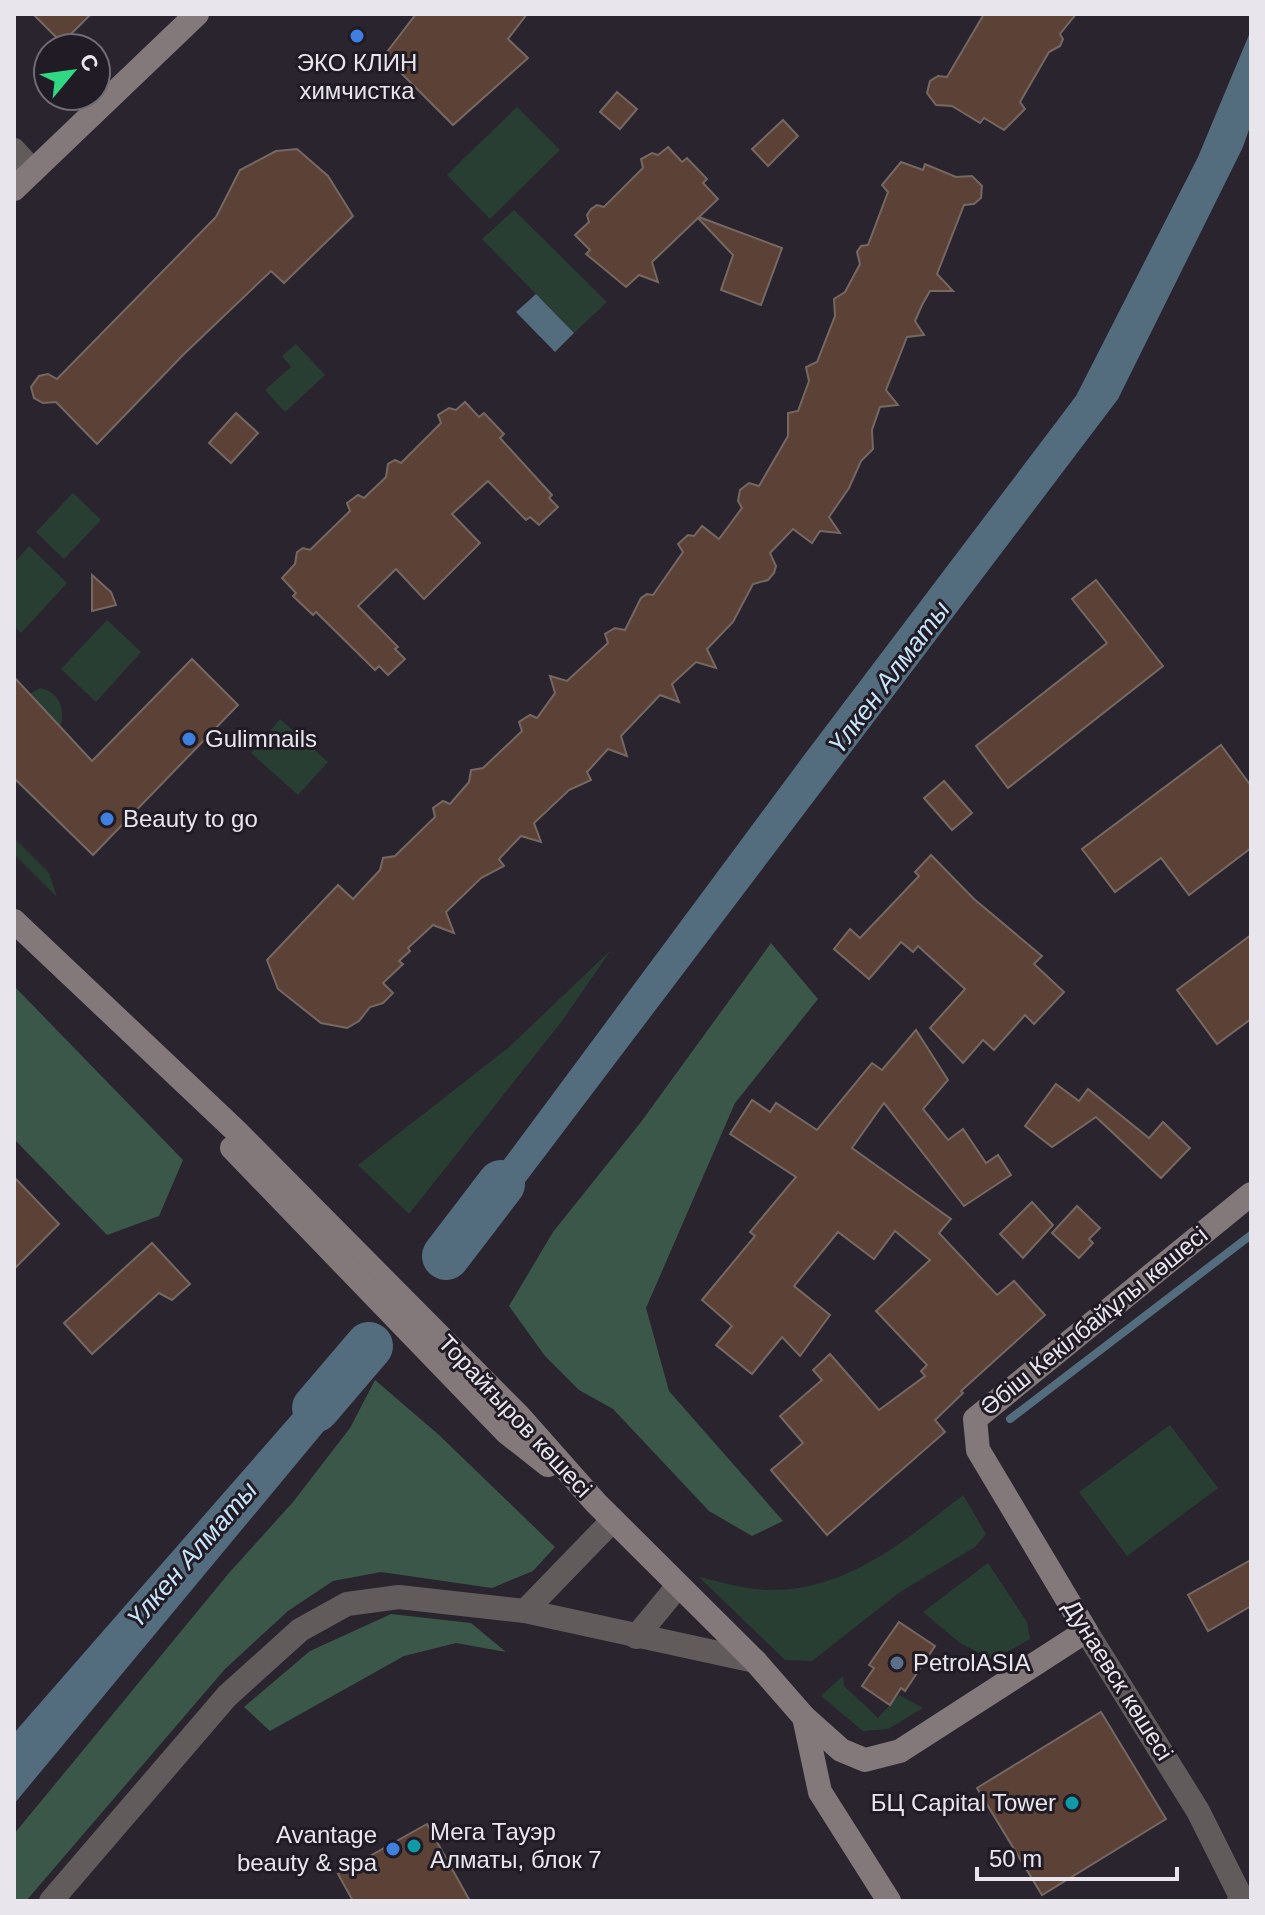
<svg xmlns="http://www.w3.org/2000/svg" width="1265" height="1915" font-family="Arial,sans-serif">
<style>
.green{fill:#293e33}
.forest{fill:#3b5749}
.water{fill:#536c7e}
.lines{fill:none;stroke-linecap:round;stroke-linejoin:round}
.stream{stroke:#536c7e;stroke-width:8}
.river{stroke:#536c7e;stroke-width:48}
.building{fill:#5c4236;stroke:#756862;stroke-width:2}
.street{stroke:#625b5c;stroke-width:24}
.secondary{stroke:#83787a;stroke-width:24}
.shop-dot{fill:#3f7fe0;stroke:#201b24;stroke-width:3}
.service-dot{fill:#5c6f8a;stroke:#201b24;stroke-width:3}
.culture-dot{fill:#0f9aa8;stroke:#201b24;stroke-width:3}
.labels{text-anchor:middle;stroke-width:6;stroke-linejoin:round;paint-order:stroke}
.poi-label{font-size:24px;fill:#e8e5ec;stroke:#201b24;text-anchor:start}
.street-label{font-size:24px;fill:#e8e5ec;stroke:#201b24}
.water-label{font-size:26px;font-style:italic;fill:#c7e5fa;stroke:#201b24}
</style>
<rect width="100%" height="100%" fill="#29242e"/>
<g class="green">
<polygon points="517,107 560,150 490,219 447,175"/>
<polygon points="514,210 607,302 574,333 482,239"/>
<polygon points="296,344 325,375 285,412 265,390 291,367 282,356"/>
<polygon points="73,493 101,520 64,559 36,532"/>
<polygon points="29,546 67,583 21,633 14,626 14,563"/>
<polygon points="107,620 141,652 96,702 61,669"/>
<path d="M40,688C59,692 66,709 60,727L30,694Z"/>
<polygon points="280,719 328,762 298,795 251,753"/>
<polygon points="14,838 49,873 57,897 14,854"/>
<polygon points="611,950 562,1021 409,1214 358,1165 508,1048"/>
<polygon points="1170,1425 1218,1488 1127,1556 1079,1492"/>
<path d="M963,1495L986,1534L975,1547L900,1592L812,1661L785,1660L699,1577C721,1582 744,1589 767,1590C845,1592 905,1541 963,1495Z"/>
<polygon points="988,1563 1027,1622 1030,1639 993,1660 960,1643 923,1612"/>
<polygon points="843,1676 844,1686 878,1718 899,1695 923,1708 888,1729 863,1731 821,1696"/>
</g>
<g class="forest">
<polygon points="771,943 818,999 735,1103 646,1308 669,1391 783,1521 752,1536 709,1511 613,1409 579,1390 545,1356 509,1306 553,1232 641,1122"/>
<polygon points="14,986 183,1160 159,1216 107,1235 14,1139"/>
<polygon points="375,1380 439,1435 555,1547 533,1571 492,1588 381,1572 333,1581 288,1611 225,1669 26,1901 14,1901 14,1834 229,1573 293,1502 350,1428"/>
<polygon points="391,1614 471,1623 506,1652 456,1643 404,1656 270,1731 244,1707 310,1651"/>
</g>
<g class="water">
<polygon points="1251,30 1251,124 1243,147 1118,399 492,1226 462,1236 471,1208 492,1176 802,758 1076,396 1198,157"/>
<polygon points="536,294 574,333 555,352 516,312"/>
<polygon points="358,1360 356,1392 14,1804 14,1733 331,1370"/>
</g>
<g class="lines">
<polyline class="stream" points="1010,1419 1251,1235"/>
<g class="river">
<polyline points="446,1256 501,1184"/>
<polyline points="316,1408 369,1346"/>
</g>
</g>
<g class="building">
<polygon points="33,14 91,14 62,43"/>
<polygon points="416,14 527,14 508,39 528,58 453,125 384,56"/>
<polygon points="984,14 1076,14 1060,34 1063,39 1060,46 1049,52 1020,102 1025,109 1004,130 984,118 980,123 952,106 936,105 927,93 930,81 938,76 947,77"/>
<polygon points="617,92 637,109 620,129 600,112"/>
<polygon points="783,120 798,136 768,166 752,149"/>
<polygon points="668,147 682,162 687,158 707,179 703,183 718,199 699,217 782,248 761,305 721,290 733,255 698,218 652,262 658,282 639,275 626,287 586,254 590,250 575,235 589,222 587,215 591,209 597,205 604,207 643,168 641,159 652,153 658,155"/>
<polygon points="297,149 328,176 353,216 284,283 271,271 183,355 97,444 56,402 43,403 34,398 31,387 39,376 48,374 57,379 216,217 240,170 276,151"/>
<polygon points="901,162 923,170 925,164 956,177 972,176 982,186 981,198 974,204 964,205 937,274 953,291 930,291 922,305 915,321 924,335 907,337 886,390 898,405 880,407 872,430 873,449 861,461 849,488 829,517 840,533 820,531 812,543 793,529 770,553 776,566 774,573 768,580 753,584 733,622 707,649 716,668 696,662 672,684 679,702 660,695 621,736 627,756 608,749 587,772 591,780 569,790 534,823 541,842 521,836 499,859 504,866 481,878 446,912 454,933 433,925 408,948 410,951 399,961 403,964 383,983 393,993 383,1003 370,1007 359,1021 347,1028 321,1023 278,989 267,960 338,885 353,899 380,870 383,858 395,856 435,817 433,808 443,801 450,804 469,782 471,770 483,768 522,731 519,722 530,715 537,718 555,693 550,676 567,681 608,643 605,634 615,628 625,630 641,598 647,594 653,595 683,552 678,544 688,535 694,536 702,526 719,539 742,508 738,501 740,490 749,483 759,486 788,436 788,413 798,411 809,381 806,367 817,362 835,316 834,299 845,292 860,264 857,252 861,246 868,245 888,192 882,185"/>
<polygon points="465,402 479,417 484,413 504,434 500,438 552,495 549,498 558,507 539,525 530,517 526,520 488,481 452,514 480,543 424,599 396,569 358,606 398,647 395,649 405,659 388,675 379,666 375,670 316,612 313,615 293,596 296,593 282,578 295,564 297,552 303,548 310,550 350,511 347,503 358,495 364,498 386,477 388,464 395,460 401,463 441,423 438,415 449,408 456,410"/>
<polygon points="236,413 258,433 231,463 209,443"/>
<polygon points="92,575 111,592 116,605 92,611"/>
<polygon points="1096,580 1163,666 1008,788 976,746 1107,643 1072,599"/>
<polygon points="192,659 238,705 93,855 14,778 14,677 92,761"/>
<polygon points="1221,745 1251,786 1251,848 1189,895 1161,858 1115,892 1082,849"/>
<polygon points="944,781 972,813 952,830 924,798"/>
<polygon points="931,855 974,899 1042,956 1034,964 1064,992 1034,1024 1025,1015 994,1050 983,1040 963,1063 930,1028 965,989 918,946 913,952 901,942 869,979 834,949 850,929 860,938 919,876 915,872"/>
<polygon points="1251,935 1251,1019 1217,1044 1177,990"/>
<polygon points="916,1030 948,1080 923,1109 948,1140 963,1129 986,1163 998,1155 1011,1175 964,1206 884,1103 852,1148 951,1219 939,1233 997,1295 1014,1281 1045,1315 961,1391 963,1393 935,1420 945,1432 827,1535 771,1470 803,1443 780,1416 822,1380 813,1370 830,1354 879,1410 925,1376 921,1371 927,1365 876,1311 930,1260 895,1231 874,1259 838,1232 794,1286 830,1315 800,1356 782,1337 752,1374 716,1345 732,1326 702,1300 755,1236 750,1232 796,1177 730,1134 752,1100 770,1112 776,1103 817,1130 872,1063 882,1070"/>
<polygon points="1056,1084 1079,1101 1088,1089 1149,1138 1163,1122 1190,1148 1161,1178 1096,1117 1052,1147 1025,1126"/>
<polygon points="14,1177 59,1224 14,1269"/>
<polygon points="1032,1202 1053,1225 1023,1258 1000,1234"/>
<polygon points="1077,1206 1100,1228 1089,1239 1093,1243 1079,1258 1052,1233"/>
<polygon points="152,1243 190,1284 172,1300 159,1293 92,1354 64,1323"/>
<polygon points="1251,1560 1251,1606 1208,1631 1188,1595"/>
<polygon points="899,1622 935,1646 905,1691 901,1688 890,1705 862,1686 874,1668 869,1665"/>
<polygon points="1101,1712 1166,1819 1042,1895 977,1788"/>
<polygon points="427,1824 470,1901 353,1901 338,1874"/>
</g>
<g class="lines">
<g class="street">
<polyline points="14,150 33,171"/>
<polyline points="525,1611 613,1520"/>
<polyline points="1086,1631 1198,1811 1240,1895 1239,1901"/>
<polyline points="636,1637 678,1586"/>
<polyline points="51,1901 227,1696 300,1630 347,1604 399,1597 525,1611 755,1661"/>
</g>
<g class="secondary">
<polyline points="14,189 197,14"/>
<polyline points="14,921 235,1130 519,1416 596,1503 755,1661 804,1717 841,1750 865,1760 900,1751 1086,1631 978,1450 975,1419 1251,1194"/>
<polyline points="232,1148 506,1432 548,1465"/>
<polyline points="804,1717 820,1792 889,1901"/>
</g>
</g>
<g class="shop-dot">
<circle cx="357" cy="36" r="8"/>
<circle cx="189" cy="739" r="8"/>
<circle cx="107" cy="819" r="8"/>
<circle cx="393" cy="1849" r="8"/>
</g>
<circle class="service-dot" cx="897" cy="1663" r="8"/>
<g class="culture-dot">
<circle cx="1072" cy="1803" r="8"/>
<circle cx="414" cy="1846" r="8"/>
</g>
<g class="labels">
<g class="poi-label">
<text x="357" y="71" text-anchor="middle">ЭКО КЛИН<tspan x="357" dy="28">химчистка</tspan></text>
<text x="205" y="747">Gulimnails</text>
<text x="123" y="827">Beauty to go</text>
<text x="913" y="1671">PetrolASIA</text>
<text x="1056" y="1811" text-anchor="end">БЦ Capital Tower</text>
<text x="430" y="1840">Мега Тауэр<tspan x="430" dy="28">Алматы, блок 7</tspan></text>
<text x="377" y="1843" text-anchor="end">Avantage<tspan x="377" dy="28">beauty &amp; spa</tspan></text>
</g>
<g class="street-label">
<text transform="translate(1094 1321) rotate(-39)" y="8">Әбіш Кекілбайұлы көшесі</text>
<text transform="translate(515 1416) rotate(47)" y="8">Торайғыров көшесі</text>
<text transform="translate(1118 1680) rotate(58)" y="8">Дунаевск көшесі</text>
</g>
<g class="water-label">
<text transform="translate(889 677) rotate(-53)" y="9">Үлкен Алматы</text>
<text transform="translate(192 1554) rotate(-49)" y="9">Үлкен Алматы</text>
</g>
</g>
<rect width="1265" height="1915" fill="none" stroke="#e8e5ec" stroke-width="32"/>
<g transform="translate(72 72) rotate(61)"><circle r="38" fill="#201b24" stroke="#706c74" stroke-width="2"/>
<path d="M0-6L14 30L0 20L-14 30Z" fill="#30d883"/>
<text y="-12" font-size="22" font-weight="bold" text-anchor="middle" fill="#e8e5ec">С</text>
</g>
<path d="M977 1867v12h200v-12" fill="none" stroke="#e8e5ec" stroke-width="4"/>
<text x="989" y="1867" font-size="24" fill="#e8e5ec" stroke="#201b24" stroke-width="6" paint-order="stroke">50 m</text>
</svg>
